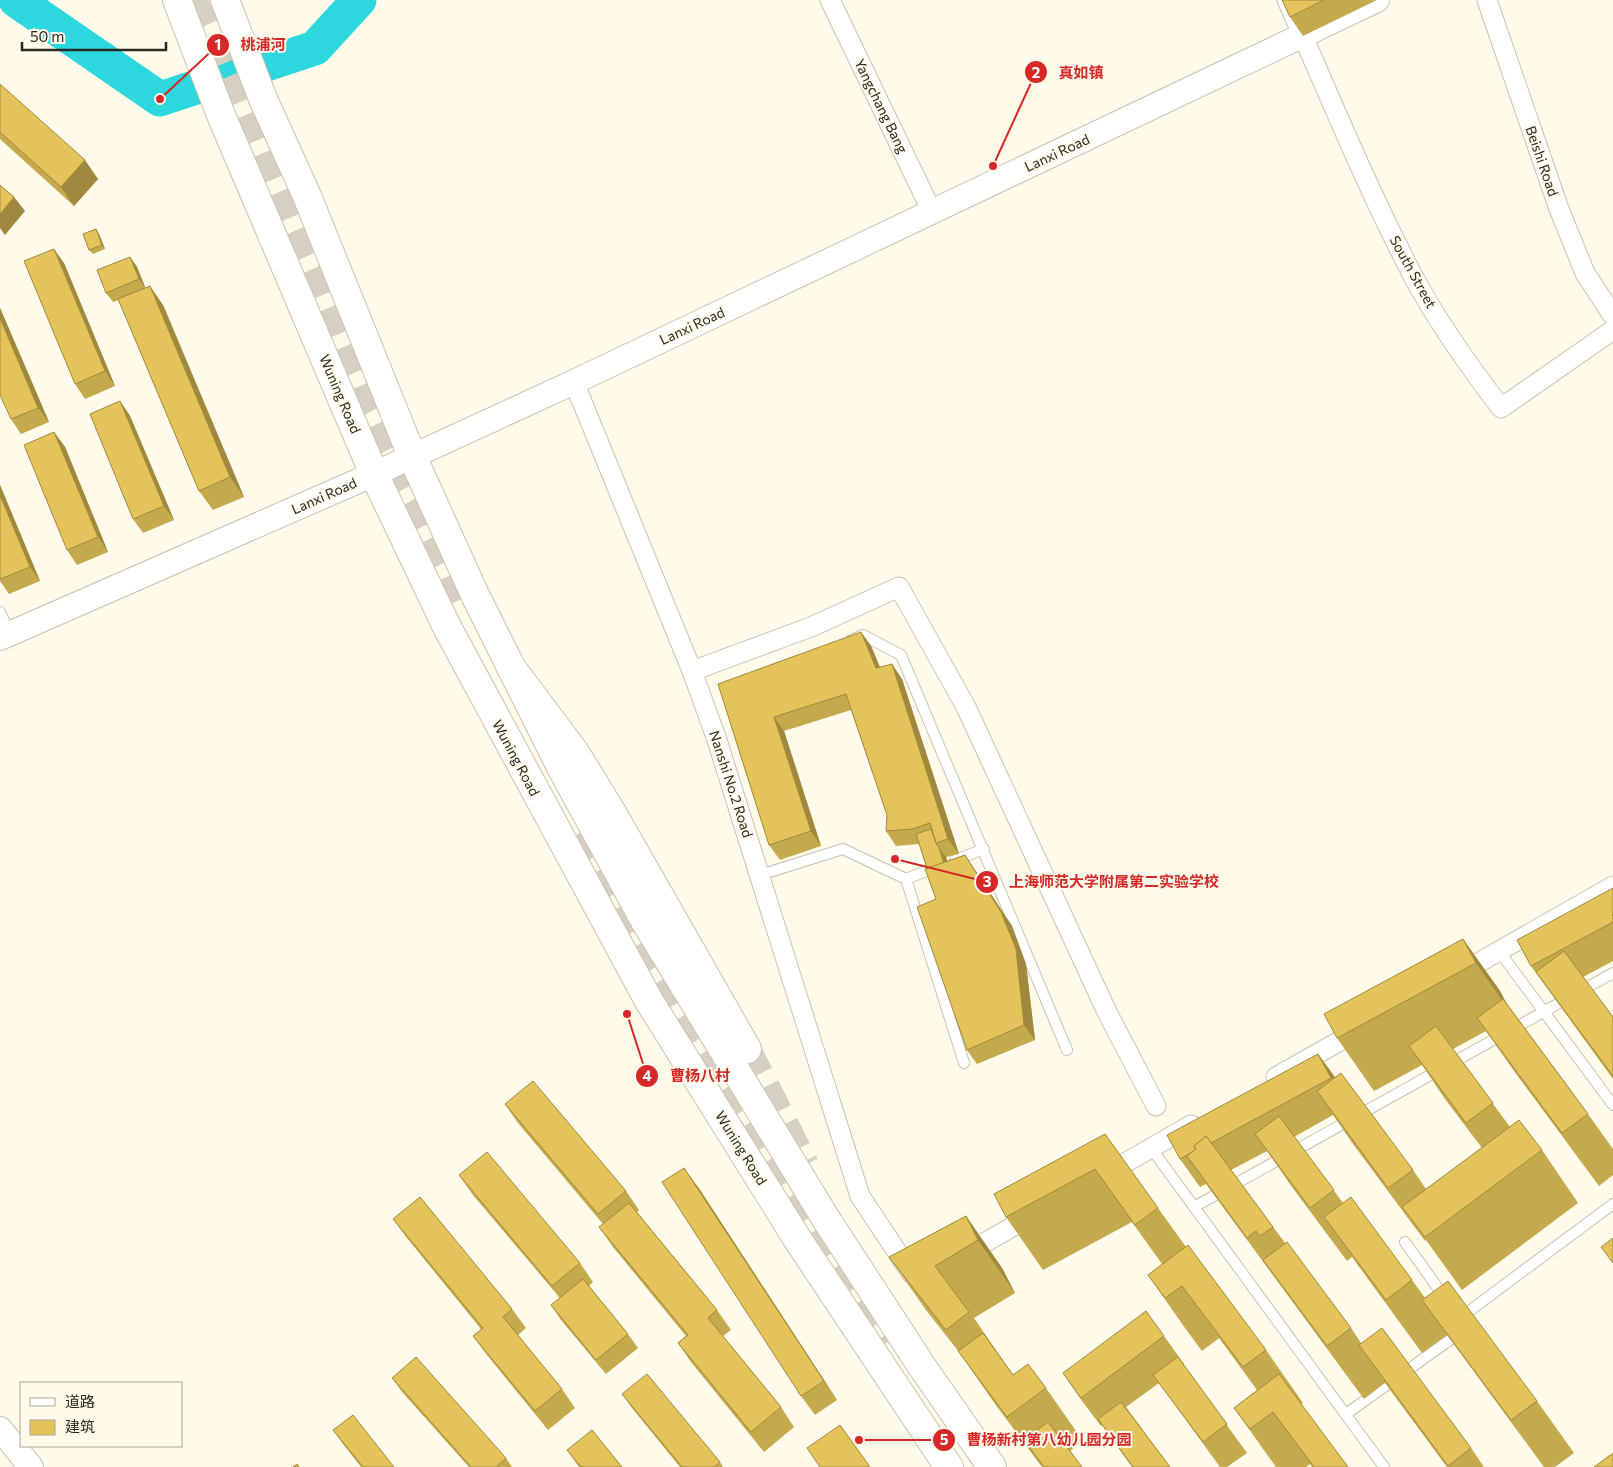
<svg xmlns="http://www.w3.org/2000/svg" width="1613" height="1467" font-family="Commissioner,'Noto Sans SC',sans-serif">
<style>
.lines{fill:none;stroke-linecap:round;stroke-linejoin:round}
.river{stroke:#2cd8dd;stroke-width:35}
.trunk-tunnel{stroke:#d5d0c1;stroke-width:28;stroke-dasharray:28 14;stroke-linecap:butt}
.service-casing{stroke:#c9c3b0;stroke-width:12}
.minor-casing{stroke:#c9c3b0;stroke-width:21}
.tertiary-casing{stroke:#c9c3b0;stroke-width:26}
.primary-casing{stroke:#c9c3b0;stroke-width:30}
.trunk-casing{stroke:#c9c3b0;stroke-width:30}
.service{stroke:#fff;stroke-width:10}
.minor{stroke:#fff;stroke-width:19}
.tertiary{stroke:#fff;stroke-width:24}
.primary{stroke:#fff;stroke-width:28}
.trunk{stroke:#fff;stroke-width:28}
.wall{fill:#c4a94d}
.shaded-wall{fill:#a0893f}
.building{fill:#e4c45a;stroke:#a0893f}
.labels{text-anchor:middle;stroke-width:4;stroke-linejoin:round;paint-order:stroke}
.street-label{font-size:14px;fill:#2b2921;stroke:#fffae9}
.leader{fill:none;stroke:#d62828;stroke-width:2}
.callout-dot{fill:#d62828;stroke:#fffae9;stroke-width:2}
.mark-label{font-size:15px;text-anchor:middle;font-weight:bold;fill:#fff}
.callout-label{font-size:15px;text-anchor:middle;font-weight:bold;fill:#d62828;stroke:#fffae9;stroke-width:4;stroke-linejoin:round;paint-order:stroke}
</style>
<rect width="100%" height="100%" fill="#fffae9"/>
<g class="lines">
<polyline class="river" points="16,0 160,99 315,48 359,0"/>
<g class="trunk-tunnel">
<polyline points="194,0 365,402 463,598"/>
<polyline points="582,832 638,942 883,1345"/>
<polyline points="747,1049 805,1165"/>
</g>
<defs>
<g id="service">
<polyline points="0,612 10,634"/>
<polyline points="851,640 863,635 901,655 1067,1050"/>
<polyline points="955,860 984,849"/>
<polyline points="760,875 843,849 906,879 964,1063"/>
<polyline points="906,879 939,866"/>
<polyline points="1499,951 1613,1105"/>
<polyline points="1151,1148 1384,1467"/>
<polyline points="1194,1207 1613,973"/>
<polyline points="1405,1242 1445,1298"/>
<polyline points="1460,1318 1613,1204"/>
<polyline points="1346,1414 1461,1332"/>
</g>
<g id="minor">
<polyline points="830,0 932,212"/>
<path d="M1287,0C1328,92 1366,186 1413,276C1438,323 1469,366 1501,408L1613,330"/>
<polyline points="1487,0 1559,209 1585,273 1613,316"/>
<polyline points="574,382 692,671 717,740 860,1196 911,1273"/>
<polyline points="692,671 811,627 899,587 966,707 1107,1012 1156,1106"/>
<polyline points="1457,975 1613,886"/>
<polyline points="1276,1077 1361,1029"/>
<polyline points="1104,1175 1191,1125"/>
<polyline points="963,1255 1035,1214"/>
</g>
<g id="tertiary">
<polyline points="0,638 374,474 574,382 1377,0"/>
<polyline points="0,1429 31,1467"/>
</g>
<g id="primary">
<polyline points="177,0 221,115 374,474 447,627 649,1001 798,1240 949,1467"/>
<polyline points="225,0 263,99 307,196 412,456 475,595 561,767 645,921 826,1219 923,1368 992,1467"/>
</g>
<polyline id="trunk" points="510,666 576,754 611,811 747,1049"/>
</defs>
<use href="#service" class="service-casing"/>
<use href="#minor" class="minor-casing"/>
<use href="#tertiary" class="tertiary-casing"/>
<use href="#primary" class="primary-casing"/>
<use href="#trunk" class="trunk-casing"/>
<use href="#service" class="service"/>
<use href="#minor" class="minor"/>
<use href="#tertiary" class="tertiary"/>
<use href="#primary" class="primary"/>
<use href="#trunk" class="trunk"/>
</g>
<g class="wall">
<polygon points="1282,0 1377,0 1303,36 1290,17"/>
<polygon points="0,84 98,179 74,206 0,139"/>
<polygon points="96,229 99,234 105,249 93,254 89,250"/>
<polygon points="130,257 137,267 145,288 163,305 244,497 213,510 199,491 119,300 113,302 106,293"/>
<polygon points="64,263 115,386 85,399 75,384"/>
<polygon points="0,308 49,422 21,434 11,419"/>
<polygon points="120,401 130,416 174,520 143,533 133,519"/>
<polygon points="54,432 65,447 108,552 77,565 67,550"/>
<polygon points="0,485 40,581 9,594 0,581"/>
<polygon points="861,632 871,646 880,667 902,679 959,854 946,857 947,861 965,855 1012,926 1026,964 1035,1040 977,1064 967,1050 936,899 919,844 896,846 886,831 887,815 851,710 784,731 821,846 780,860 769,845 718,684"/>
<polygon points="1613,888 1613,961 1583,977 1613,1017 1613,1079 1531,966"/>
<polygon points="1463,939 1500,991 1505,1001 1588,1114 1613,1149 1613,1175 1599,1186 1514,1071 1486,1031 1453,1049 1510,1127 1542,1150 1578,1203 1462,1290 1426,1240 1425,1241 1353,1144 1333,1115 1294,1137 1343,1203 1412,1280 1425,1298 1537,1401 1574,1453 1555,1467 1544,1467 1447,1335 1422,1353 1352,1257 1347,1261 1292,1187 1267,1151 1231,1170 1285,1243 1351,1328 1361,1343 1471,1448 1484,1467 1447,1467 1385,1383 1364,1399 1300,1312 1206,1184 1200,1187 1180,1159 1318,1054 1335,1077 1413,1170 1426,1189 1482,1148 1445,1099 1422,1065 1374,1091 1337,1038"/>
<polygon points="505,1104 626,1191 639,1210 637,1212 717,1310 731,1330 723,1336 781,1407 794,1427 764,1452 691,1362 678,1343 686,1336 613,1247 599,1227 603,1224 518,1123"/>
<polygon points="1105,1134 1186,1247 1266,1350 1303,1403 1301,1404 1348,1467 1312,1467 1310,1464 1306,1467 1276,1467 1234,1408 1257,1390 1219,1338 1202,1351 1185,1328 1148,1275 1162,1264 1132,1222 1043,1270 1006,1217"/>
<polygon points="459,1175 580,1263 593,1282 589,1286 628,1334 638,1348 606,1374 561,1320 551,1305 560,1298 473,1195"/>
<polygon points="698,1187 837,1400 815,1415 801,1396"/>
<polygon points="966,1216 1002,1268 1015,1293 974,1318 1013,1375 1046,1388 1083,1441 1070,1451 1082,1467 1042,1467 995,1404 959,1352 926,1310 889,1257"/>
<polygon points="393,1219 512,1309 526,1328 518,1335 562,1389 575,1408 548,1430 487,1355 473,1336 481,1329 407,1238"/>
<polygon points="1164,1336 1184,1364 1183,1365 1247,1453 1227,1467 1220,1467 1159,1383 1126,1407 1170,1467 1132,1467 1102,1425 1101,1426 1082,1401 1063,1373"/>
<polygon points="392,1378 506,1458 512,1467 469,1467 403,1393"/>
<polygon points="622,1394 720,1462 723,1467 680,1467 632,1408"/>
<polygon points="333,1430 394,1467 361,1467 343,1444"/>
<polygon points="567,1450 622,1467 579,1467"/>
</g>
<g class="shaded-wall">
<polygon points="85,160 98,179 74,206 61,187"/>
<polygon points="14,197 25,211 5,235 0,228 0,214"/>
<polygon points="96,229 99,234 105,249 102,245"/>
<polygon points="54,249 64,263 115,386 105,371"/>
<polygon points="130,257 137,267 146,289 139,279"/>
<polygon points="150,286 163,305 244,497 230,477"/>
<polygon points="0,308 49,422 38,408 0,318"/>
<polygon points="120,401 130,416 174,520 164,506"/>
<polygon points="54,432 65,447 108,552 98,537"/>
<polygon points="0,485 40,581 30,567 0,495"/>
<polygon points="861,632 871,646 886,682 876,668"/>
<polygon points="892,664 902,679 959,854 948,839"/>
<polygon points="774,717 784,731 821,846 811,831"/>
<polygon points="939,848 946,857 953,878 946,868"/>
<polygon points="965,855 1012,926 1026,964 1035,1040 1024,1025"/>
<polygon points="1463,939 1500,991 1513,1016 1476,963"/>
<polygon points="1318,1054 1338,1082 1351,1106 1331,1078"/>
<polygon points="684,1168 698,1187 837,1400 824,1381"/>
<polygon points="966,1216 1002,1268 1015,1293 978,1240"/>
</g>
<g class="building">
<polygon points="1282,0 1324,0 1290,17"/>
<polygon points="0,84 85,160 61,187 0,132"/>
<polygon points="0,185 14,197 0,214"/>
<polygon points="96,229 102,245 89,250 83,234"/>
<polygon points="54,249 105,371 75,384 24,261"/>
<polygon points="130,257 139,279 106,293 97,270"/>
<polygon points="150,286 230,477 199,491 118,299"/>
<polygon points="0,318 38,408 11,419 0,395"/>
<polygon points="120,401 164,506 133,519 90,414"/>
<polygon points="54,432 98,537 67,550 24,445"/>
<polygon points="0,495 30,567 0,579"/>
<polygon points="861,632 876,668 892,664 948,839 936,843 930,823 912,829 886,831 887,815 846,694 774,717 811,831 769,845 718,684"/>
<polygon points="931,829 936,843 939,848 944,863 927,868 916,834"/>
<polygon points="965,855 1001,912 1016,949 1024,1025 967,1050 917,907 936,899 925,869"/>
<polygon points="1613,888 1613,914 1612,915 1613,916 1613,922 1531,966 1517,940"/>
<polygon points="1463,939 1476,963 1337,1038 1324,1014"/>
<polygon points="1564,951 1613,1017 1613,1076 1536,972"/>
<polygon points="1503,999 1588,1114 1562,1133 1477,1018"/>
<polygon points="1436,1026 1493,1103 1466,1123 1409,1046"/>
<polygon points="1318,1054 1331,1078 1211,1143 1206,1136 1194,1146 1196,1150 1180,1159 1167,1135"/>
<polygon points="1341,1073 1413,1170 1388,1188 1317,1091"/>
<polygon points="533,1081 626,1191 598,1214 505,1104"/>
<polygon points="1279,1116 1334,1190 1310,1208 1255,1134"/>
<polygon points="1519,1120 1542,1150 1425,1237 1402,1207"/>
<polygon points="1105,1134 1158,1208 1135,1225 1095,1169 1006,1217 994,1194"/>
<polygon points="1206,1136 1273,1227 1260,1236 1256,1231 1247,1238 1187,1156 1196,1149 1194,1146"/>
<polygon points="487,1152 580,1263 552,1286 459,1175"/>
<polygon points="684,1168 824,1381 801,1396 662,1182"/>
<polygon points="420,1197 512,1309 503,1317 562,1389 535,1411 473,1336 483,1328 393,1219"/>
<polygon points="1351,1197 1412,1280 1386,1300 1324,1217"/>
<polygon points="629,1203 717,1310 708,1318 781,1407 751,1432 678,1343 688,1335 599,1227"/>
<polygon points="966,1216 978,1240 935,1266 969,1312 946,1330 889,1257"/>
<polygon points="1613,1238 1613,1263 1601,1247"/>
<polygon points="1287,1242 1351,1328 1327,1346 1263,1260"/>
<polygon points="1188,1245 1266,1350 1243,1367 1182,1286 1165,1298 1148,1275"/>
<polygon points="583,1279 628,1334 596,1360 551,1305"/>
<polygon points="1448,1281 1537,1401 1511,1420 1422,1300"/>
<polygon points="1146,1311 1164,1336 1081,1398 1063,1373"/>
<polygon points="1382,1328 1471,1448 1448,1466 1359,1345"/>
<polygon points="983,1333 1013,1375 1028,1364 1046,1388 1007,1417 958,1351"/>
<polygon points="416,1357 506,1458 496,1467 471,1467 392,1378"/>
<polygon points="1178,1357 1227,1424 1203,1442 1153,1375"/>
<polygon points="647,1374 720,1462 714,1467 682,1467 622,1394"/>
<polygon points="1279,1374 1348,1467 1314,1467 1273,1412 1250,1429 1234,1408"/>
<polygon points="1121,1402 1170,1467 1133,1467 1098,1419"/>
<polygon points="353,1415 394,1467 363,1467 333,1430"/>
<polygon points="1048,1422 1082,1467 1044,1467 1024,1440"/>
<polygon points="840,1425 870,1467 820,1467 807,1448"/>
<polygon points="592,1430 622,1467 581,1467 567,1450"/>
<polygon points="1613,1453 1613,1467 1594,1467"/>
<polygon points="297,1464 299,1467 293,1467"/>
</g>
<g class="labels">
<g class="street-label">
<text transform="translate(881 106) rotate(64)" y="5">Yangchang Bang</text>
<text transform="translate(1057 153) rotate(-25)" y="5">Lanxi Road</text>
<text transform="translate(1542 161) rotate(71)" y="5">Beishi Road</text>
<text transform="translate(1413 272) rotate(61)" y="5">South Street</text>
<text transform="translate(692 326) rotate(-25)" y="5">Lanxi Road</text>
<text transform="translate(340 394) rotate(67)" y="5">Wuning Road</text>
<text transform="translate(324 496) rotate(-24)" y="5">Lanxi Road</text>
<text transform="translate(516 758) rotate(62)" y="5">Wuning Road</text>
<text transform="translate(731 784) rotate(72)" y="5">Nanshi No.2 Road</text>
<text transform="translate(741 1148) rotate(58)" y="5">Wuning Road</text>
</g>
</g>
<path class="leader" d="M160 99L218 45M993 166L1036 72M895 859L987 882M627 1014L647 1076M859 1440L944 1440"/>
<g class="callout-dot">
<circle cx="160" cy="99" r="5"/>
<circle cx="993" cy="166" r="5"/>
<circle cx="895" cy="859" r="5"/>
<circle cx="627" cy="1014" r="5"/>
<circle cx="859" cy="1440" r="5"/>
<circle cx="218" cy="45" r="12"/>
<circle cx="1036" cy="72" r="12"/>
<circle cx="987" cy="882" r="12"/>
<circle cx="647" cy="1076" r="12"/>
<circle cx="944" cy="1440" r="12"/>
</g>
<g class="mark-label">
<text x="218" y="50">1</text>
<text x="1036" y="78">2</text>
<text x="987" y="887">3</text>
<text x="647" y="1081">4</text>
<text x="944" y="1445">5</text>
</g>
<g class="callout-label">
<text x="263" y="50">桃浦河</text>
<text x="1081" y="78">真如镇</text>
<text x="1114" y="887">上海师范大学附属第二实验学校</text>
<text x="700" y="1081">曹杨八村</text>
<text x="1049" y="1445">曹杨新村第八幼儿园分园</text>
</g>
<rect x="20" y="1382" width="162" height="65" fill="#fffae9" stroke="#aaa699"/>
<rect x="30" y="1398" width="25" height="8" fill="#ffffff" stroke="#aaa699"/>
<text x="65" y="1407" font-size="15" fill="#2b2921">道路</text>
<rect x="30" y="1420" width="25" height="15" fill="#e4c45a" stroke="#aaa699"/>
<text x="65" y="1432" font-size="15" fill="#2b2921">建筑</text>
<path d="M22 42v8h144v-8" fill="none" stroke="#2b2921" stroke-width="2.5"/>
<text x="30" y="42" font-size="15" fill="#2b2921" stroke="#fffae9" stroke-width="4" paint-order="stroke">50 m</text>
</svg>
